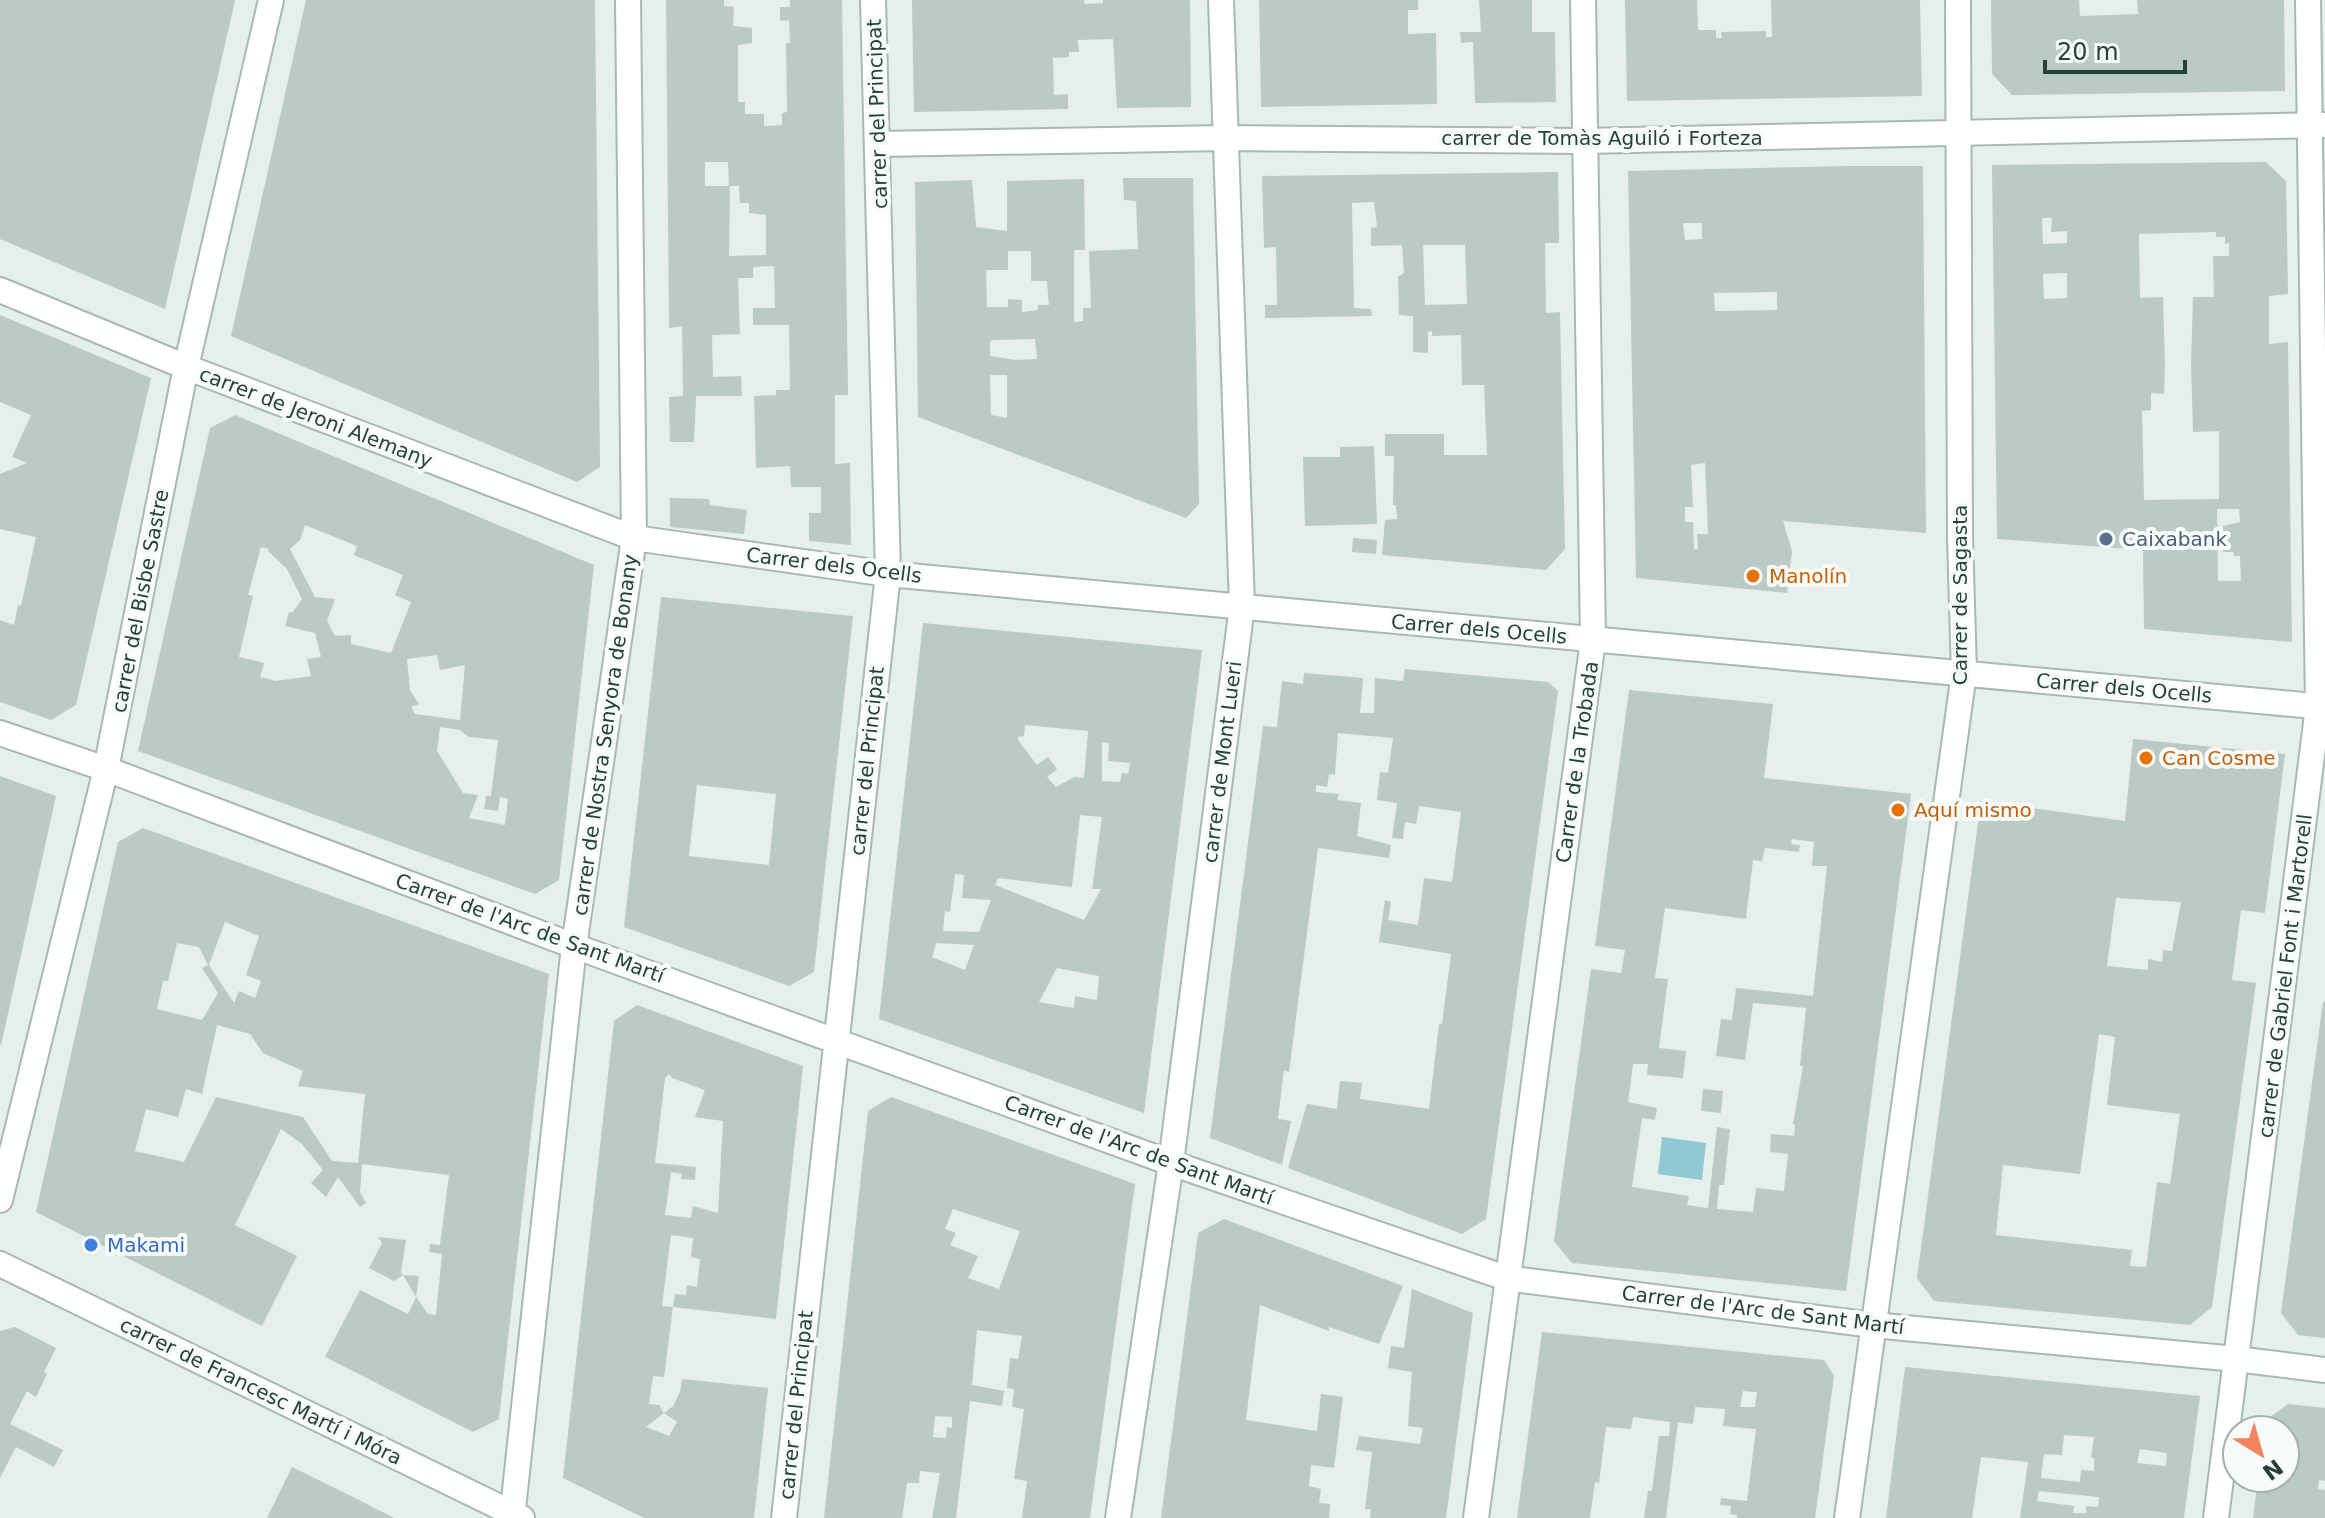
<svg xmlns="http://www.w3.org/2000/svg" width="2325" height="1518" font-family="'DejaVu Sans',sans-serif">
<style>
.water{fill:#8ec9d4}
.building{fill:#bbcac4;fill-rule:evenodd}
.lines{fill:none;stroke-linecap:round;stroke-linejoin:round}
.minor-casing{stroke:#a8b8b2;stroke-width:28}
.tertiary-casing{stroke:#a8b8b2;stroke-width:28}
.minor{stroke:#fff;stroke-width:24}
.tertiary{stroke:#fff;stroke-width:24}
.service-dot{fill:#5c6f8a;stroke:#f7fbf9;stroke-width:3}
.food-dot{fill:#e8710a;stroke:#f7fbf9;stroke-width:3}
.shop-dot{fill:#3f7fe0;stroke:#f7fbf9;stroke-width:3}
.labels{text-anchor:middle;stroke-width:8;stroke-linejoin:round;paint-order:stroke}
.street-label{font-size:20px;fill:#24423a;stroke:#f7fbf9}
.service-label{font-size:20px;fill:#4e5e75;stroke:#f7fbf9;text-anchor:start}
.food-label{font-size:20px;fill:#c56008;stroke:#f7fbf9;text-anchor:start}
.shop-label{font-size:20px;fill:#366cbe;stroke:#f7fbf9;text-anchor:start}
</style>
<rect width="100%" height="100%" fill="#e6efeb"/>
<polygon class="water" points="1662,1137 1706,1143 1702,1180 1658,1174"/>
<g class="building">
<polygon points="0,0 235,0 165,309 0,239"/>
<polygon points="306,0 595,0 600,467 577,482 231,336"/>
<path d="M666,0H724V6L734,7L733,26L752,28V43L738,45V102H745V114H764V126L782,125V113L787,112L786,43H790L789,20L780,21V7H790V0H842L848,395H835V464L850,463L851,545L809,541V513H821V487H791L790,466L756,468L754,396L776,395V390H790L789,325H753V308H775L774,266L753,267V278H738L740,334L712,335L713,377L741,376L742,396H696L694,442H670L669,397L683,396L682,326L669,328ZM705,162H728L729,186H739L740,203H749V213L766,215V255L729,256L730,186H705Z"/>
<polygon points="912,0 1084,0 1085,4 1103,3 1103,0 1190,0 1191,107 1117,108 1113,39 1078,40 1079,52 1069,52 1069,57 1053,58 1054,95 1068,94 1068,109 914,112"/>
<polygon points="1259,0 1418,0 1418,10 1408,10 1408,34 1436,33 1437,104 1261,107"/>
<polygon points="1479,0 1532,0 1532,32 1555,32 1556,102 1475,103 1473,42 1461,43 1460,32 1481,32"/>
<polygon points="1625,0 1697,0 1698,30 1716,30 1716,38 1722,38 1721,32 1766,31 1766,37 1772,37 1771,0 1920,0 1922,96 1627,101"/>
<polygon points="1991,0 2079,0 2080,16 2138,14 2137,0 2284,0 2285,91 2012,95 1992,74"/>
<path d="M2266,162L2286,181L2288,294L2269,296V344L2288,342L2292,642L2144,629L2143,550L1997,539L1992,165ZM2042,218H2052L2051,232L2067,231V243L2043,244ZM2216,232V237H2225V244L2229,243V256H2213L2214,297H2193L2191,364L2193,432L2219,431V499L2144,500L2142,411L2151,410V393L2164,394L2165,364L2163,297L2140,298L2139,234ZM2067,273V298L2044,299L2043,274ZM2217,509H2239L2240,522L2223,526V552H2233L2234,556H2240L2241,581H2218Z"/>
<path d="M1847,166H1923L1926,533L1783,521L1792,551L1787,593L1636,578L1628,171ZM1683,223H1702V239L1685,240ZM1777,292V310L1715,311L1714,293ZM1705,463L1708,534H1697L1698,549H1694L1693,522H1685V507H1693L1691,465Z"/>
<path d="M1558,172L1559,243H1545L1546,313L1560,312L1565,549L1546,570L1382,555L1385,520L1397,519L1396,505H1393L1394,456H1385V434H1444V455H1487L1484,385H1462L1461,335L1432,336V331L1428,332V353L1413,352V316L1399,315L1398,277L1404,273L1402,245L1371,246V228L1377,227L1374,202L1352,203L1354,308L1371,309L1372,316L1265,318V305H1277L1276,247L1264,248L1262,176ZM1423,245H1465L1467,304L1425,305Z"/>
<path d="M1123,178H1193L1199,504L1186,518L918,417L915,182L972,180L976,227L1007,231V181L1084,179L1085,250H1074V322L1083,321V308H1091L1089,251L1138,249L1136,201L1124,200ZM1008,251H1031V281H1047L1049,305H1038V310L1022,312V300L1008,299V307H987L986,270H1008ZM1035,339L1037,359L1016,360L990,356V342L992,340ZM990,375H1007V418L991,415Z"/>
<polygon points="0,315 151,378 76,705 51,720 0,702 0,620 14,625 18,605 21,606 36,537 0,529 0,474 27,463 12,457 31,415 0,402"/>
<path d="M235,415L594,565L559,880L535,894L138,751L210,428ZM305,525L357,546L354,555L403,575L395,595L411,602L391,653L351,644V635L335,636L327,621L335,599L315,597L290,549L300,540ZM261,547L269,549L268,551L287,569L302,599L292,613L289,612L285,626L315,633L321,657L307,659L311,676L276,681L260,677L264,663L239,657L253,596L248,595ZM437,655L440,670L465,665L460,720L415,714L411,707L419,704L410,690L407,659ZM440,727L460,730L469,737L498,740L491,796H486L484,809L498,811L500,797L508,799L505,825L469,818L478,795L463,793L437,751Z"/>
<polygon points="1374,446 1377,524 1305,526 1303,457 1340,457 1340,447"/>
<polygon points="670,498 709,499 710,505 747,510 744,534 670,527"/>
<polygon points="1353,538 1377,540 1376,554 1352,552"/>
<path d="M661,597L853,616L814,972L789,986L624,927ZM697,785L776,794L769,865L689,856Z"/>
<path d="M923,623L1202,650L1144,1113L879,1019ZM1025,725L1088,731L1084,778L1074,777L1056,787L1047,777L1057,769L1048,757L1037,765L1018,740V737L1024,736ZM1102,742L1109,743L1108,761L1130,763L1128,774L1122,773L1120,782L1102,781ZM1080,815L1102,817L1092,889H1101L1084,920L995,885L998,878L1072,887ZM955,874L964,875L962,898L991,900L979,932L943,931L945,911L950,912ZM936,943L974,945L965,970L932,957ZM1057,968L1099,976L1097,1000L1075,996L1074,1008L1039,1002Z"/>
<polygon points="1405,669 1548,682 1558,691 1486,1219 1462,1234 1288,1168 1307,1104 1337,1109 1340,1081 1362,1083 1360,1099 1429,1109 1439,1024 1442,1024 1451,954 1379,942 1385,900 1391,902 1388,920 1418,925 1424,878 1452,882 1461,812 1419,806 1416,824 1405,822 1403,839 1392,838 1397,803 1377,800 1380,772 1388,773 1393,738 1338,733 1335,775 1329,774 1327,787 1316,785 1316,792 1339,794 1337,800 1361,803 1357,836 1391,845 1389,858 1318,848 1289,1072 1284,1070 1278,1119 1291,1121 1282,1165 1210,1138 1263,726 1277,727 1282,681 1303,684 1304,673 1363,678 1360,713 1374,713 1375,678 1403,681"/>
<path d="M1629,690L1773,704L1764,778L1911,794L1846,1291L1572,1263L1554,1241L1591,969L1621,973L1625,950L1595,946ZM1792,839L1814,842L1812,866H1827L1813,996L1736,988L1732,1020L1721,1019L1716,1056L1745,1060L1753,1003L1806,1008L1800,1066H1803L1793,1124L1795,1125L1794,1136L1771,1134L1770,1152L1788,1154L1784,1191L1756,1188L1753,1212L1717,1209L1719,1185H1724L1730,1129L1717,1127L1708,1208L1687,1205L1689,1196L1632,1187L1642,1118L1655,1120L1657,1108L1628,1102L1633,1064H1648L1647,1075L1683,1078L1686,1051L1659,1048L1668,979L1655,978L1665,908L1746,919L1753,860L1762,861L1765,848L1799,852L1800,845L1791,844Z"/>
<path d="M2133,739L2285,754L2265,913L2241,910L2232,980L2256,983L2212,1307L2190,1325L1934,1301L1917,1278L1981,801L2125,821ZM2116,898L2181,902L2172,951L2163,950L2162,962L2148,959V970L2107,966ZM2099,1034L2115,1037L2107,1105L2180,1114L2170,1184L2157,1182L2146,1267L2130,1266L2132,1250L1996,1235L2003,1165L2080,1174Z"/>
<polygon points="0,776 56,796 1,1045 0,1045"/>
<path d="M143,828L549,974L499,1419L473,1432L325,1357L360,1290L408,1314L416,1297L403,1275L419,1276L416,1297L428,1314L436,1315L442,1254L429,1252L430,1244L440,1245L449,1175L362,1164L360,1192L366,1203L360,1207L338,1177L326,1197L311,1183L323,1170L302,1144L281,1129L235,1225L297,1256L262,1326L36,1212L118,842ZM225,922L259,936L246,975L261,981L255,998L239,991L234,1003L209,965ZM177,943L199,947L208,965L202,968L218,993L202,1020L157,1009L163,981H168ZM217,1025L250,1034L263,1053L303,1071L298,1086L365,1094L358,1163L332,1161L303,1117L216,1097L184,1162L135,1151L146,1109L178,1117L186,1089L202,1094Z"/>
<polygon points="2323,1002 2325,1002 2325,1338 2298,1335 2281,1313"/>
<path d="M637,1005L803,1066L776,1319L673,1307L675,1294L686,1295L687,1285L697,1287L700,1259L691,1257L693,1238L671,1235L662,1306L673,1307L664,1377L653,1376L649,1404L659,1405L664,1413L646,1427L669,1436L677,1422L664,1413L673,1406L680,1392L682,1379L768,1388L754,1518H644L563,1478L614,1021ZM669,1074L672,1078L705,1090L695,1117L723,1121L718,1213L693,1206L691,1218L665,1215L671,1172L682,1174L681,1179L695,1180L696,1167L655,1163L665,1078Z"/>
<polygon points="1703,1089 1723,1091 1721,1113 1701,1111"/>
<path d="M891,1097L1135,1184L1090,1518H1022L1027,1481L1014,1479L1024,1409L1012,1407L1014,1389L1007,1388L1010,1358L1018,1359L1022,1336L977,1330L972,1385L1004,1391L1002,1406L970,1401L956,1518H932L940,1473L920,1471L919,1483H907L902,1518H824L868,1111ZM953,1209L1020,1231L999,1289L968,1278L978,1256L950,1245L956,1233L945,1229ZM935,1416L952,1417V1428L947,1427L946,1438L933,1437Z"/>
<polygon points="1224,1219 1403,1286 1379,1344 1329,1327 1329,1331 1260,1305 1246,1420 1317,1431 1321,1394 1343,1397 1334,1468 1311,1465 1309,1486 1321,1489 1319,1503 1330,1504 1329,1518 1161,1518 1198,1233"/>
<polygon points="378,1237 406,1240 401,1272 403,1275 394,1281 369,1268 382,1243"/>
<polygon points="1412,1289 1473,1313 1446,1518 1370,1518 1371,1509 1365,1509 1372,1452 1356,1450 1359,1436 1420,1444 1423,1428 1408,1426 1412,1372 1388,1368 1391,1346 1404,1348"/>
<polygon points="15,1327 56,1348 44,1372 47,1374 36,1397 27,1391 10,1424 63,1450 54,1467 16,1447 0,1478 0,1331"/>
<path d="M1542,1332L1824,1360L1834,1376L1815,1518H1737V1515L1730,1514L1731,1506L1720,1505L1721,1498L1747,1501L1756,1429L1723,1426L1725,1409L1695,1407L1693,1424L1678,1422L1666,1518H1644L1648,1491H1652L1659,1436H1669L1670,1422L1633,1417L1631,1429L1606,1427L1599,1483L1595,1482L1590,1518H1517ZM1743,1391L1757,1392L1755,1407H1740Z"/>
<path d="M1905,1367L2200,1396L2184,1518H2020L2028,1462L1981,1457L1972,1518H1886ZM2064,1435L2094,1437L2091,1458H2094V1471L2081,1470L2080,1482L2041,1478L2044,1454L2062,1455ZM2140,1449L2167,1453L2166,1466L2137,1463ZM2039,1491L2099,1497L2098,1507L2086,1506V1513H2073L2074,1506L2037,1501Z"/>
<polygon points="2288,1404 2325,1408 2325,1481 2319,1480 2318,1489 2325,1490 2325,1518 2253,1518 2258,1478 2285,1478 2285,1430 2265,1430 2266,1420"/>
<polygon points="292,1467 355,1498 394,1518 267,1518"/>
</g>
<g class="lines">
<defs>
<g id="minor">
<polyline points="879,144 1225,138 1584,141 2324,125"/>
<polyline points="0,290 186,367 634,538 888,574 2325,707"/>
<polyline points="0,733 106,769 574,946 1171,1163 1506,1278 1873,1325 2236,1359 2325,1370"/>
<polyline points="0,1200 106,769 186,367 271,0"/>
<polyline points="512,1518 574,946 634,538 628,0"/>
<polyline points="784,1518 888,574 873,0"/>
<polyline points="1118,1518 1171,1163 1242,606 1221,0"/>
<polyline points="1476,1518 1593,640 1583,0"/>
<polyline points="1847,1518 1964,673 1960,537 1958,0"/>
<polyline points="2216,1518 2318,707 2308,0"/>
</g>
<polyline id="tertiary" points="0,1264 522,1518"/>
</defs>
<use href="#minor" class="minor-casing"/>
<use href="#tertiary" class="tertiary-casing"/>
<use href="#minor" class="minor"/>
<use href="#tertiary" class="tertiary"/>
</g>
<circle class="service-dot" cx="2106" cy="539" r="8"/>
<g class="food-dot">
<circle cx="1753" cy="576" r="8"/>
<circle cx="2146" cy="758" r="8"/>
<circle cx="1898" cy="810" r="8"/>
</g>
<circle class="shop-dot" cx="91" cy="1245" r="8"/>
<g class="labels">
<g class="street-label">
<text transform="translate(877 114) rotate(-92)" y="7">carrer del Principat</text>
<text x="1602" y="145">carrer de Tomàs Aguiló i Forteza</text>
<text transform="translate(316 417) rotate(21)" y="7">carrer de Jeroni Alemany</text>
<text transform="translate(834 565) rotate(7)" y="7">Carrer dels Ocells</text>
<text transform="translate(1960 595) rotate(-90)" y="7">Carrer de Sagasta</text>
<text transform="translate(140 601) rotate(-79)" y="7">carrer del Bisbe Sastre</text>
<text transform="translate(1479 629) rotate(5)" y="7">Carrer dels Ocells</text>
<text transform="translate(2124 688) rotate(5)" y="7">Carrer dels Ocells</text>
<text transform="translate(605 735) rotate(-82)" y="7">carrer de Nostra Senyora de Bonany</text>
<text transform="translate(867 761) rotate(-84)" y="7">carrer del Principat</text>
<text transform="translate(1222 762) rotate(-83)" y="7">carrer de Mont Lueri</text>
<text transform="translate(1577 762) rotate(-82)" y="7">Carrer de la Trobada</text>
<text transform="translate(530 928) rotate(20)" y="7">Carrer de l'Arc de Sant Martí</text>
<text transform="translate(2285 976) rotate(-83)" y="7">carrer de Gabriel Font i Martorell</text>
<text transform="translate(1139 1150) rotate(20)" y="7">Carrer de l'Arc de Sant Martí</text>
<text transform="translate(1763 1310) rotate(7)" y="7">Carrer de l'Arc de Sant Martí</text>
<text transform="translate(261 1391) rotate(26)" y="7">carrer de Francesc Martí i Móra</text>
<text transform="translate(796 1405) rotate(-84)" y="7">carrer del Principat</text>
</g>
<g class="service-label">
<text x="2122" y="546">Caixabank</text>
</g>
<g class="food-label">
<text x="1769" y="583">Manolín</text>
<text x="2162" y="765">Can Cosme</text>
<text x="1914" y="817">Aquí mismo</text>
</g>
<g class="shop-label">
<text x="107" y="1252">Makami</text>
</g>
</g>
<g transform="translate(2261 1454) rotate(143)"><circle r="38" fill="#f7fbf9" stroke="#a3b1ad" stroke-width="2"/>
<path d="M0-6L14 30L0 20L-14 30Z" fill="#f4845f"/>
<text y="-12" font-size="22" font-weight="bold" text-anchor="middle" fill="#24423a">N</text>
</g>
<path d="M2045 60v12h140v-12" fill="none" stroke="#24423a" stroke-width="4"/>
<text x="2057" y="60" font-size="24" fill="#24423a" stroke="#f7fbf9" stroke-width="6" paint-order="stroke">20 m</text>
</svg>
